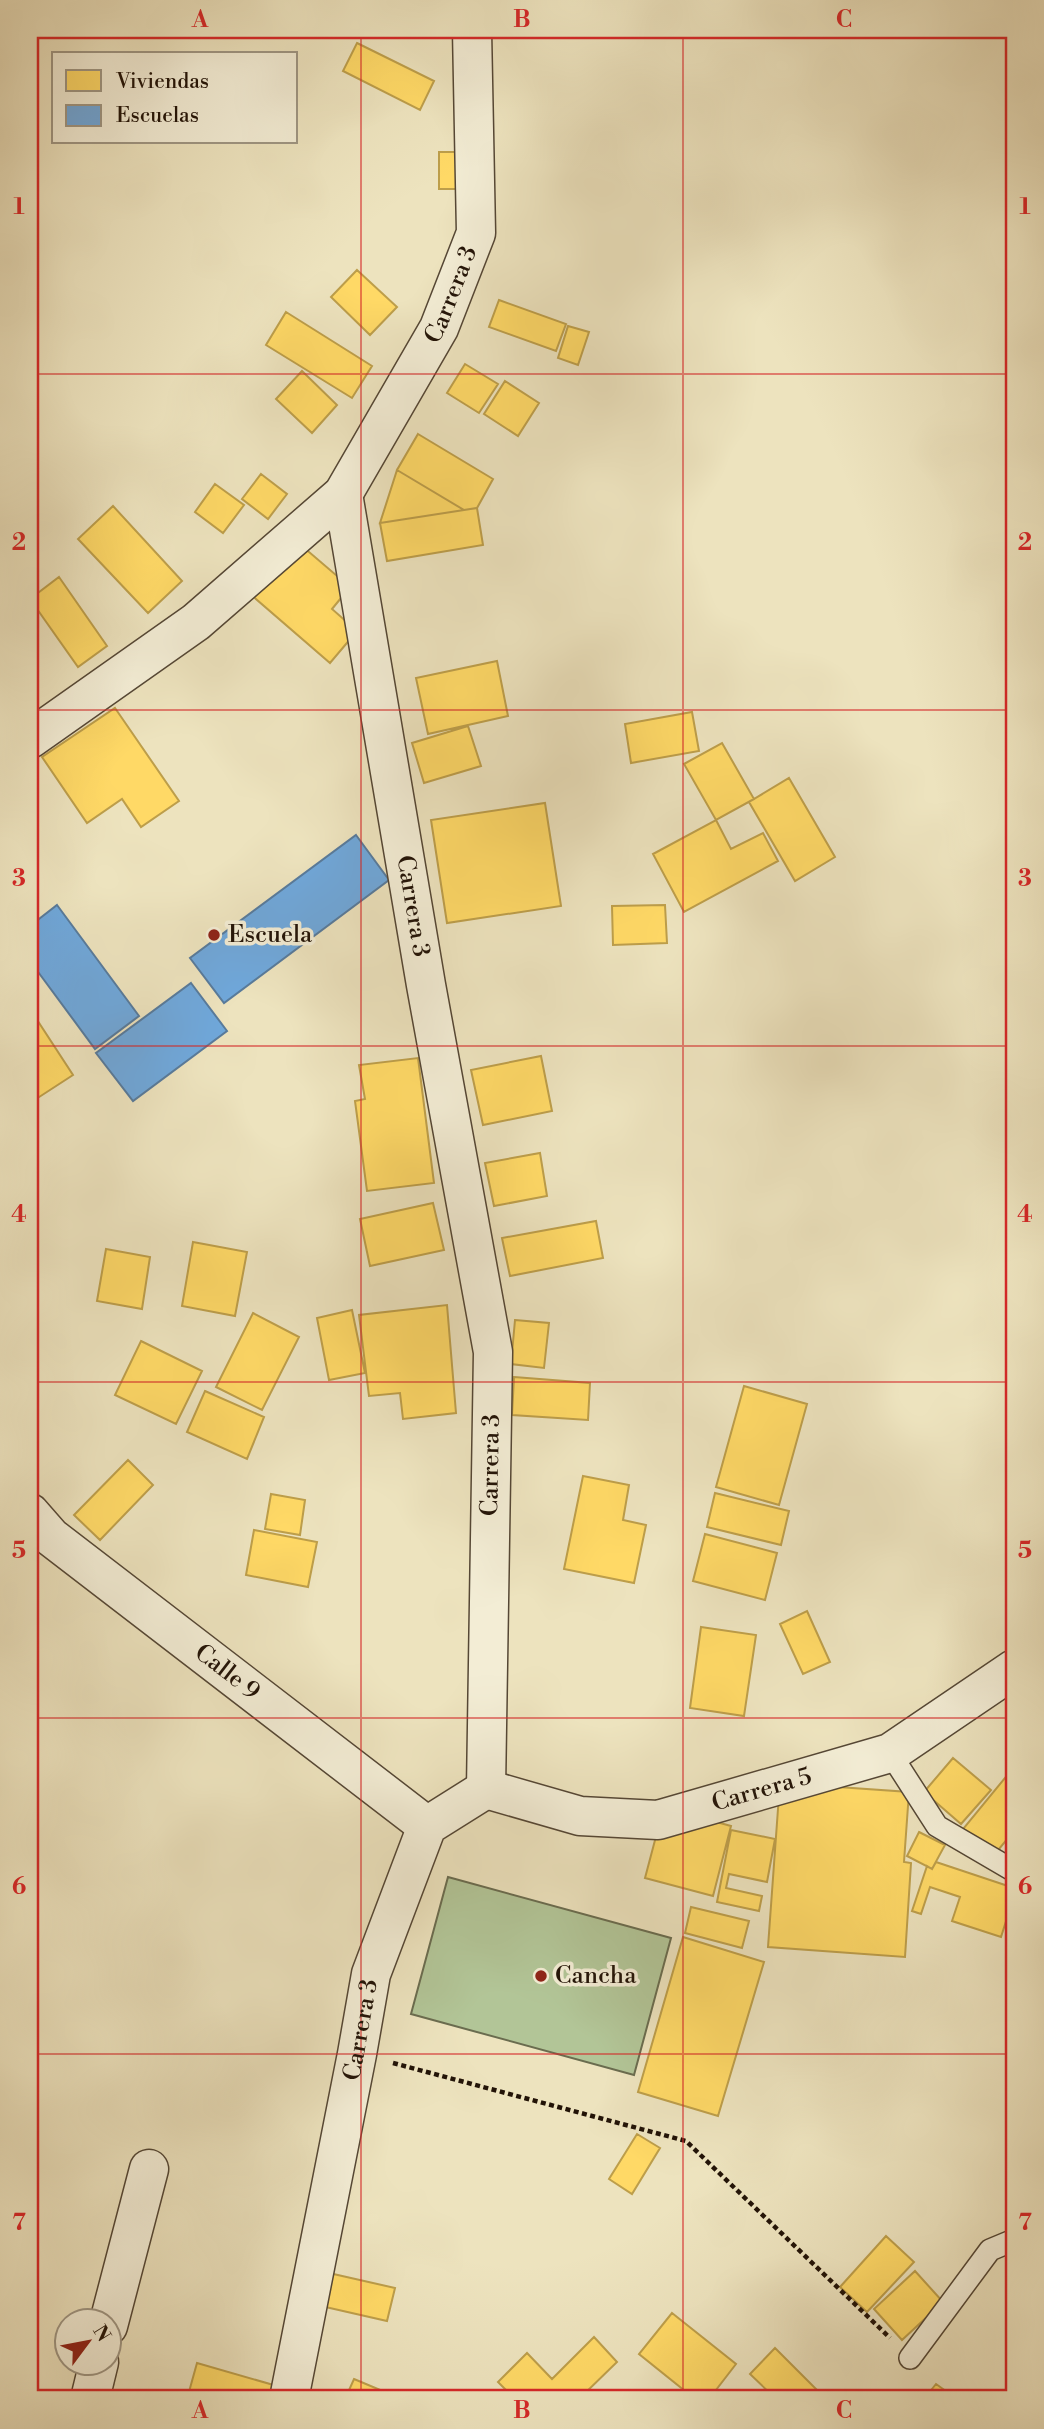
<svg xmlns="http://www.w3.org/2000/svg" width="1044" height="2429" font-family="'Libre Bodoni',serif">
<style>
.green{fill:#b2c597;stroke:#6a6c4f;stroke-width:2}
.homes{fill:#ffd966;stroke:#bd9e4a;stroke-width:2}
.schools{fill:#6fa8dc;stroke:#587b9c;stroke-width:2}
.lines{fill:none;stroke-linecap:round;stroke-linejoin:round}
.service-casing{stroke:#554735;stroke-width:24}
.minor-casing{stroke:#554735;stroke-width:41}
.tertiary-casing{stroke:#554735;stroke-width:41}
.path{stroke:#221307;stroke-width:4.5;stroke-dasharray:5 3.5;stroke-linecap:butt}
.service{stroke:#f3edd5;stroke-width:21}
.minor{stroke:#f3edd5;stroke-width:38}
.tertiary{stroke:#f3edd5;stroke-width:38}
.grid{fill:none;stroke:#d62828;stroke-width:2;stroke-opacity:0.55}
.poi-dot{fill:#8f2418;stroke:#f3edd5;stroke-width:2.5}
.labels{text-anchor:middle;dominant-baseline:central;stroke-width:7;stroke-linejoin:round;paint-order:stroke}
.street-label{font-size:24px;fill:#221307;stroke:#f3edd5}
.poi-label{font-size:24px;fill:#221307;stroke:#f3edd5;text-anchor:start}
.neatline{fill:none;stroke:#d62828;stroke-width:2.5}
.grid-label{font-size:23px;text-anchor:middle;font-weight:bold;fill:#d62828}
</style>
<rect width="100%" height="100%" fill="#ede3be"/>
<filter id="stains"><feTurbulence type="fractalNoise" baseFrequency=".00286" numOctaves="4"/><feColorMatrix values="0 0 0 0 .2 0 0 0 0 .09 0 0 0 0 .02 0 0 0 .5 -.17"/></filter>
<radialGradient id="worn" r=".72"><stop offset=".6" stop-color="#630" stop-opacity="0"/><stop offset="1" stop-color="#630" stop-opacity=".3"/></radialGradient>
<!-- green -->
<path class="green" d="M 448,1877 L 671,1938 L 634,2075 L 411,2014 Z"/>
<!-- homes -->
<path class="homes" d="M 357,43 L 434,81 L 420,110 L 343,71 Z
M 439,152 L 465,152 L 465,189 L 439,189 Z
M 357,270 L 397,307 L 370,335 L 331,297 Z
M 499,300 L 566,324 L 556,351 L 489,327 Z
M 286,312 L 372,366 L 352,398 L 266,345 Z
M 568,326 L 589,332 L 578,365 L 558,358 Z
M 465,364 L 498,384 L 479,413 L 447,393 Z
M 302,371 L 337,405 L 312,433 L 276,399 Z
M 505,381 L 539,403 L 518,436 L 484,414 Z
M 418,434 L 493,479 L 477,508 L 464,510 L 397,470 Z
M 397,470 L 464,510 L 380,523 Z
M 261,474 L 287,494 L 268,519 L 242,499 Z
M 215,484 L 244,505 L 223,533 L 195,512 Z
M 113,506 L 182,581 L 148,613 L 78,539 Z
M 477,508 L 483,545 L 387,561 L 380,523 Z
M 295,540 L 350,587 L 332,609 L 357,631 L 330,663 L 249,593 Z
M 59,577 L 107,646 L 78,667 L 30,599 Z
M 497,661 L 508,716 L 428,734 L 416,678 Z
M 115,708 L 179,801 L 141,827 L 122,799 L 87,823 L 42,757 Z
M 692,712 L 699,751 L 631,763 L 625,724 Z
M 468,726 L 481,766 L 424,783 L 412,743 Z
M 722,743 L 754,799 L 716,820 L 684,764 Z
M 789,778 L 835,857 L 795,881 L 749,802 Z
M 545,803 L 561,906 L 447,923 L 431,820 Z
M 716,820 L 731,849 L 763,833 L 778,861 L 684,912 L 653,854 Z
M 665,905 L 667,943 L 613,945 L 612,906 Z
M 30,1009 L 73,1075 L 33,1101 L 30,1097 Z
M 541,1056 L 552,1111 L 483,1125 L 471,1070 Z
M 418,1058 L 434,1183 L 367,1191 L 355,1101 L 365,1099 L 359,1065 Z
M 540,1153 L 547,1196 L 494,1206 L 485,1163 Z
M 433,1203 L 444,1250 L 370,1266 L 360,1219 Z
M 596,1221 L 603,1258 L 510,1276 L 502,1238 Z
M 193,1242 L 247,1252 L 235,1316 L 182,1306 Z
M 106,1249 L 150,1257 L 142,1309 L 97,1301 Z
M 447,1305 L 456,1413 L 403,1419 L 400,1393 L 369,1396 L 359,1315 Z
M 352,1310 L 365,1373 L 329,1380 L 317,1318 Z
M 253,1313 L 299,1337 L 262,1410 L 216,1387 Z
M 515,1320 L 549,1323 L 544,1368 L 511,1364 Z
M 141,1341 L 202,1371 L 176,1424 L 115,1395 Z
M 514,1377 L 590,1383 L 588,1420 L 512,1415 Z
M 744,1386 L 807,1404 L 779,1505 L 716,1487 Z
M 205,1391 L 264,1417 L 247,1459 L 187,1432 Z
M 128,1460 L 153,1485 L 100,1540 L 74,1515 Z
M 583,1476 L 629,1485 L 623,1520 L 646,1525 L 634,1583 L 564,1569 Z
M 715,1493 L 789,1511 L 781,1545 L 707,1527 Z
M 271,1494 L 305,1500 L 300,1535 L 265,1529 Z
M 254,1530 L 317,1542 L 308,1587 L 246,1575 Z
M 705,1534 L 777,1553 L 765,1600 L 693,1581 Z
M 807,1611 L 830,1662 L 803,1674 L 780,1624 Z
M 701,1627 L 756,1635 L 744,1716 L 690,1708 Z
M 953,1758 L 991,1790 L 961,1824 L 924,1792 Z
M 1014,1767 L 1014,1831 L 994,1855 L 963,1829 Z
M 795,1784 L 909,1792 L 904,1862 L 911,1863 L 905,1957 L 768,1947 L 779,1795 Z
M 691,1815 L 731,1826 L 713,1896 L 645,1878 L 659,1825 Z
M 731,1830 L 775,1839 L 767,1882 L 729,1874 L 726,1888 L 762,1896 L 759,1911 L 717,1902 Z
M 919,1832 L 945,1845 L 932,1869 L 907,1856 Z
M 936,1862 L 1014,1888 L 1014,1896 L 1001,1937 L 952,1921 L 960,1897 L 930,1887 L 921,1914 L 912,1911 L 927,1866 L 932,1869 Z
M 691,1907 L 749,1921 L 742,1948 L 685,1933 Z
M 683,1937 L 764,1962 L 718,2116 L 638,2092 Z
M 637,2134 L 660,2148 L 632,2194 L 609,2179 Z
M 886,2236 L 914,2262 L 867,2312 L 840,2287 Z
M 915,2271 L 943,2302 L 902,2340 L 874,2309 Z
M 329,2273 L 395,2288 L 387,2321 L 321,2306 Z
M 672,2313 L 736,2364 L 709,2399 L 695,2399 L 639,2354 Z
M 594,2337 L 617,2362 L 579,2399 L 515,2399 L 498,2382 L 527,2353 L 552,2379 Z
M 775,2348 L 821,2394 L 816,2399 L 776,2399 L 750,2374 Z
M 197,2363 L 277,2386 L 274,2399 L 187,2399 Z
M 354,2379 L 397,2397 L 396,2399 L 345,2399 Z
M 936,2384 L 957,2399 L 924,2399 Z"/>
<!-- schools -->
<path class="schools" d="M 356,835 L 389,880 L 224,1003 L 190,958 Z
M 57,905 L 139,1016 L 95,1049 L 30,961 L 30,926 Z
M 191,983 L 227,1031 L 133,1101 L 96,1053 Z"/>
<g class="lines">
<defs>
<path id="service" d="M 890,1753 L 937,1826 L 1014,1871
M 910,2358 L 990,2250 L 1014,2240"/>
<g id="minor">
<path id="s1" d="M 30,1513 L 51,1537 L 427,1826"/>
<path d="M 108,2326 L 149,2169"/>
<path d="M 90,2399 L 99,2362"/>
</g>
<g id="tertiary">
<path id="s2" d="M 343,494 L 426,985 L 493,1352 L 486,1789"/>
<path id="s3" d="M 30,739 L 196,622 L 343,494 L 439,328 L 476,233 L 472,30"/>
<path id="s4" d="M 486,1789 L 580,1816 L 658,1820 L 890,1753 L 1014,1669"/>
<path id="s5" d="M 289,2399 L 357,2054 L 371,1974 L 427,1826 L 486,1789"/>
</g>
</defs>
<!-- service casing -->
<use href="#service" class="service-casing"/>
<!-- minor casing -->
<use href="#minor" class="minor-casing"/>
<!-- tertiary casing -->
<use href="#tertiary" class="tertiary-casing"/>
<!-- path -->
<path class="path" d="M 393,2063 L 686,2141 L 890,2338"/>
<!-- service -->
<use href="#service" class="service"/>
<!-- minor -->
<use href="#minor" class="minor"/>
<!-- tertiary -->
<use href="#tertiary" class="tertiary"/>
</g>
<!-- grid -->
<path class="grid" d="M 361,30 L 361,2399M 683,30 L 683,2399M 30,374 L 1014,374M 30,710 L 1014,710M 30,1046 L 1014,1046M 30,1382 L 1014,1382M 30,1718 L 1014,1718M 30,2054 L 1014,2054"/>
<!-- markers -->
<g class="poi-dot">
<circle cx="214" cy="935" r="7"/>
<circle cx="541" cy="1976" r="7"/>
</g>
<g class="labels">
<!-- street labels -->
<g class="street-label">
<text stroke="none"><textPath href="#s3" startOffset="625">Carrera 3</textPath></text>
<text stroke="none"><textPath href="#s2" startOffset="418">Carrera 3</textPath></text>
<text transform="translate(491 1465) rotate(-89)">Carrera 3</text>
<text stroke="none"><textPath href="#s1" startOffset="254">Calle 9</textPath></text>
<text stroke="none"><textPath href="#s4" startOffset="284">Carrera 5</textPath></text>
<text stroke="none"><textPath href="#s5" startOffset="376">Carrera 3</textPath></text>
</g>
<!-- poi labels -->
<g class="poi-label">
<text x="228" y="935">Escuela</text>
<text x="555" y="1976">Cancha</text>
</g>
</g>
<!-- margin -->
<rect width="1044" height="2429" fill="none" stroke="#ede3be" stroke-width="77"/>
<!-- legend -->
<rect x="52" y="52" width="245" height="91" fill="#f3edd5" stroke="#9f9683" stroke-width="2"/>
<rect x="66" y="70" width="35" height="21" fill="#ffd966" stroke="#9f9683" stroke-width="2"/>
<text x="116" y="88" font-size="21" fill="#221307">Viviendas</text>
<rect x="66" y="105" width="35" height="21" fill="#6fa8dc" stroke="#9f9683" stroke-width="2"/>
<text x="116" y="122" font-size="21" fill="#221307">Escuelas</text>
<!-- north arrow -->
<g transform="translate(88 2342) rotate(58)"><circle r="33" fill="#f3edd5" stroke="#9f9683" stroke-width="2"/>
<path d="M0-5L12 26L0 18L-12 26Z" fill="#8f2418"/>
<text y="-10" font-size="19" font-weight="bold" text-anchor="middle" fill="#221307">N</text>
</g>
<rect x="38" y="38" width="968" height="2352" class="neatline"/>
<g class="grid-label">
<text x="200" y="27">A</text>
<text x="522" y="27">B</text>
<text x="844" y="27">C</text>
<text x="19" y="214">1</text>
<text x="1025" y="214">1</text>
<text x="19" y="550">2</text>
<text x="1025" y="550">2</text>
<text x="19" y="886">3</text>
<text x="1025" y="886">3</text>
<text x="19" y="1222">4</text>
<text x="1025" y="1222">4</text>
<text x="19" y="1558">5</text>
<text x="1025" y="1558">5</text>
<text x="19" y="1894">6</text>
<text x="1025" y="1894">6</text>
<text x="19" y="2230">7</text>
<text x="1025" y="2230">7</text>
<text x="200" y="2418">A</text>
<text x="522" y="2418">B</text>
<text x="844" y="2418">C</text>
</g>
<rect width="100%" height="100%" filter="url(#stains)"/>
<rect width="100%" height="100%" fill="url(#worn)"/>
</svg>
